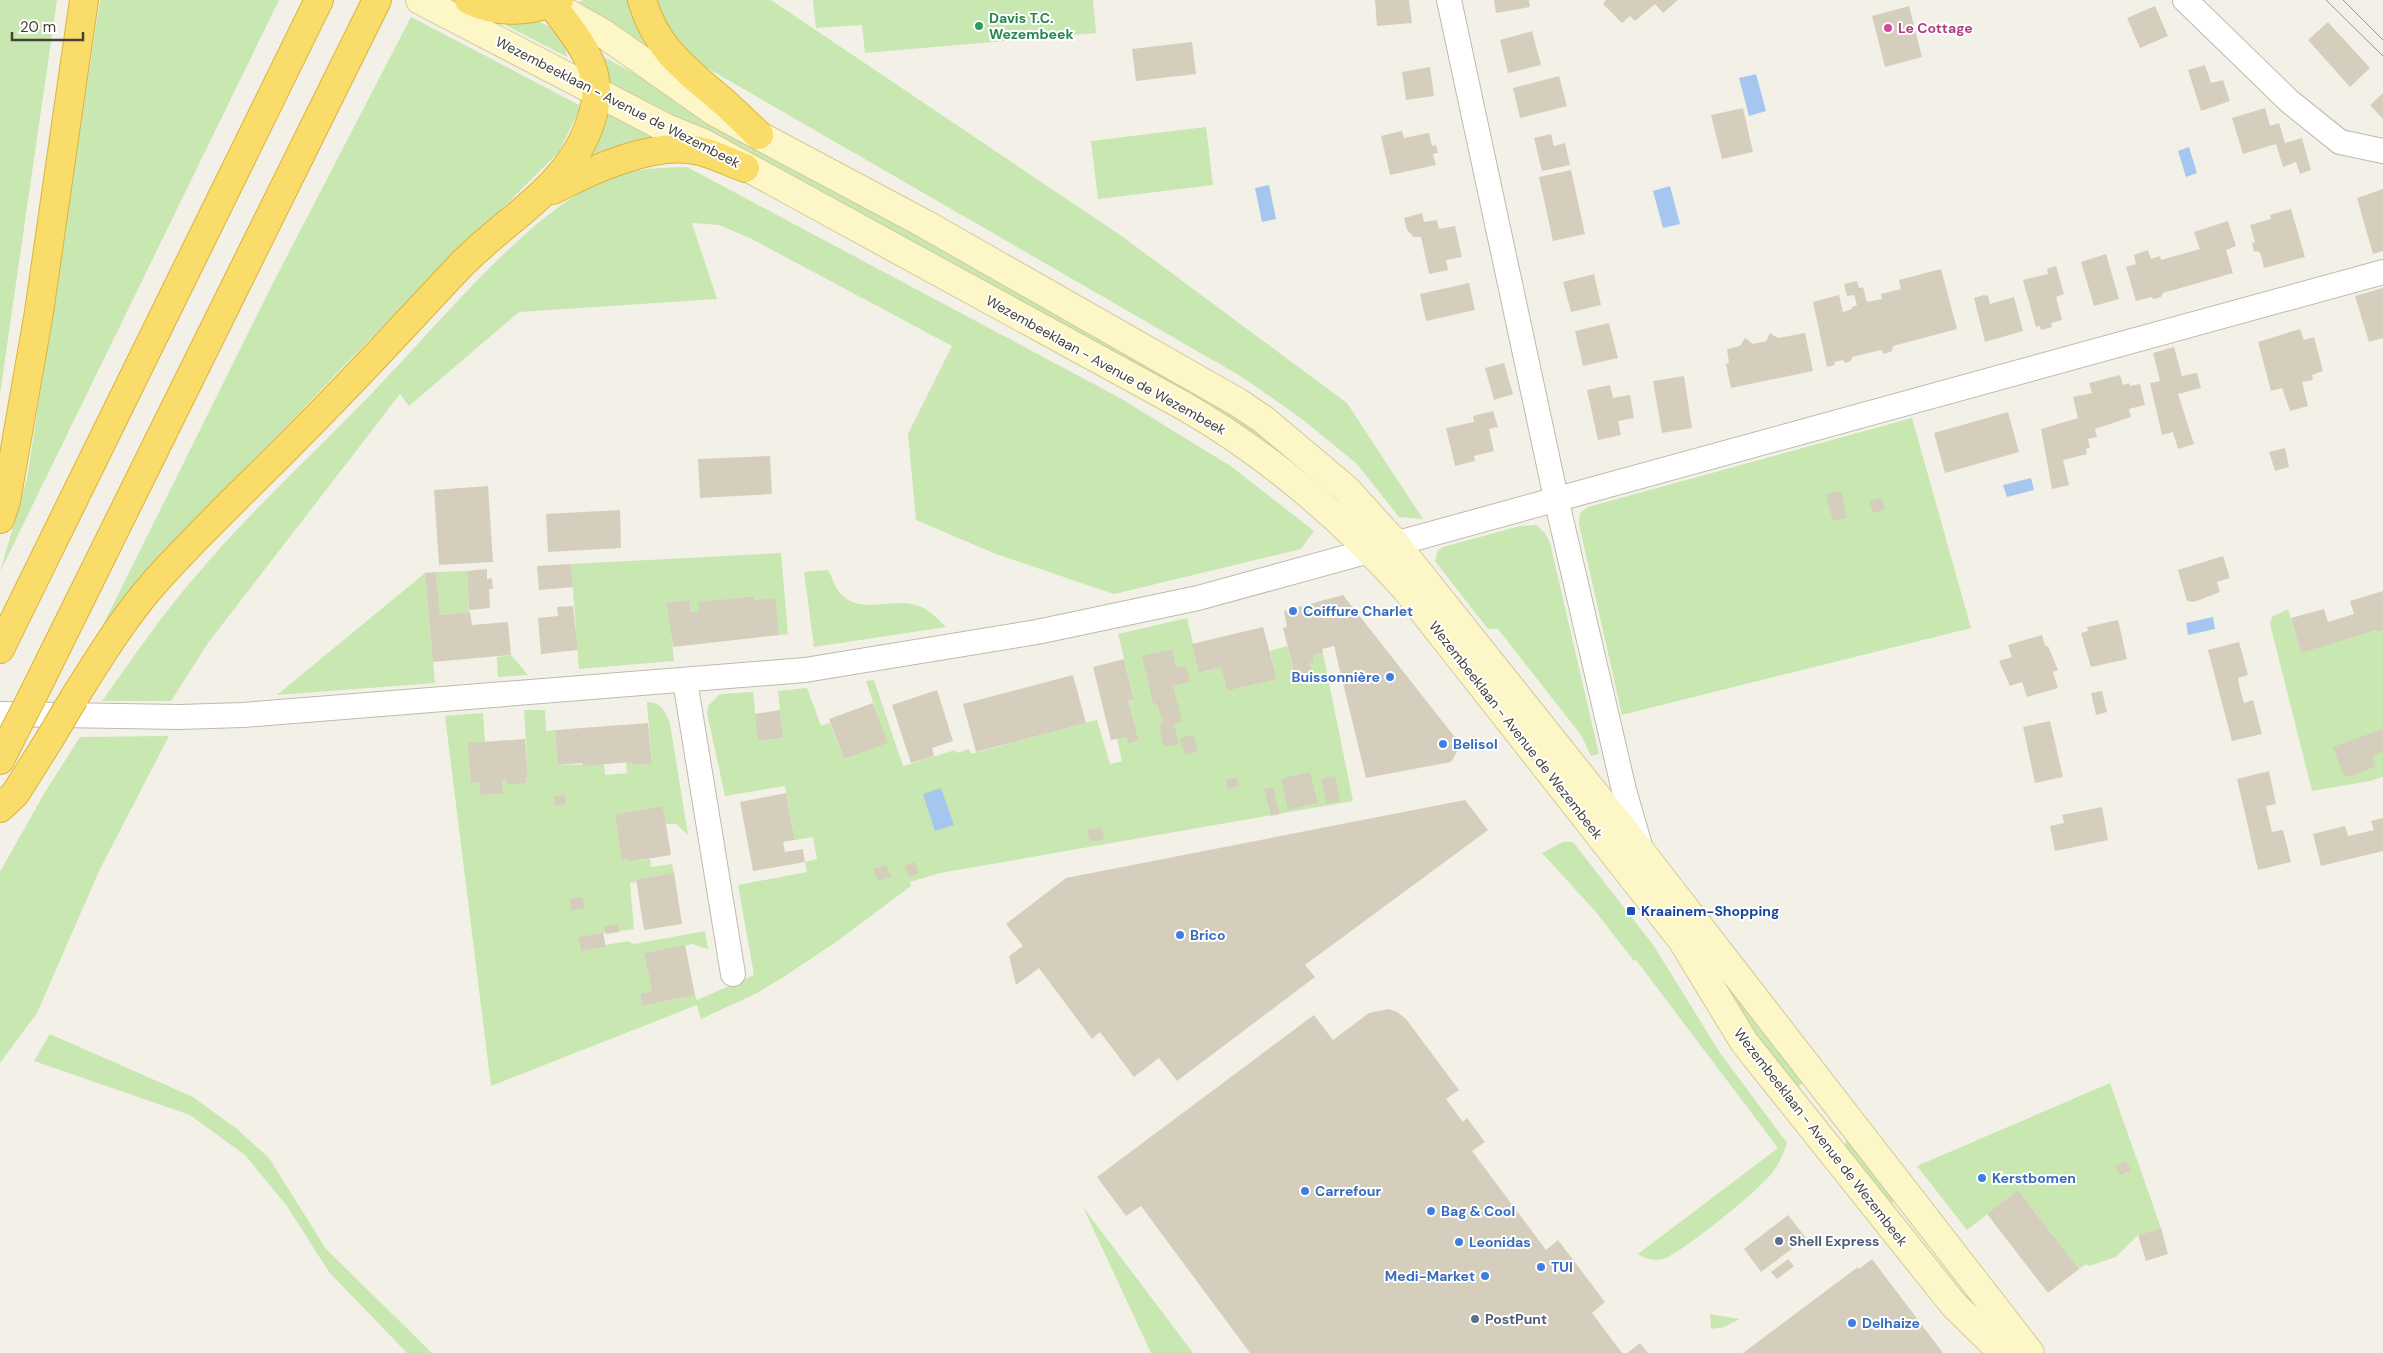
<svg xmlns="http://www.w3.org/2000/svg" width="2383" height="1353" font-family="'DM Sans',sans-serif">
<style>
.green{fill:#c8e7b1}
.water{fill:#a5c7ef}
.building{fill:#d5cebd}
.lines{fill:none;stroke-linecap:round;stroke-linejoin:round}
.street-casing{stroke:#bebaaa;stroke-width:26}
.secondary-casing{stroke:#d2ca98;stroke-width:30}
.highway-casing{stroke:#dab33b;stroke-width:30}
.street{stroke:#fff;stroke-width:24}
.secondary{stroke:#fdf7c7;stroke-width:28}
.highway{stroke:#fadc6b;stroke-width:28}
.tram{stroke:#969696;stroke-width:1}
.highway-bridge-casing{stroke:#dab33b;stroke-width:30;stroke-linecap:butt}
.highway-bridge{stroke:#fadc6b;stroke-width:28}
.leisure-dot{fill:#2e9e5b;stroke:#fff;stroke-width:2}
.hotel-dot{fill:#d1479c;stroke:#fff;stroke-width:2}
.shop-dot{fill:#3f7fe0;stroke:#fff;stroke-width:2}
.transit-dot{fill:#1a4fb4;stroke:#fff;stroke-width:2}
.service-dot{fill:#5c6f8a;stroke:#fff;stroke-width:2}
.labels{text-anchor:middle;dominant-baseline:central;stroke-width:4;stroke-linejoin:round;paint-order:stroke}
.leisure-label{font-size:14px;font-weight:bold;fill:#27864d;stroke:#fff;text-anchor:start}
.hotel-label{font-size:14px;font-weight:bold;fill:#b23c85;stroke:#fff;text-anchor:start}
.street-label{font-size:14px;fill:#464236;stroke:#fff}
.shop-label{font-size:14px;font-weight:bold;fill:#366cbe;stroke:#fff;text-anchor:start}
.transit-label{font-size:14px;font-weight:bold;fill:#164399;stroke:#fff;text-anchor:start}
.service-label{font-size:14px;font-weight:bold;fill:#4e5e75;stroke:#fff;text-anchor:start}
</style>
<rect width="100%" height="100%" fill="#f3f1e7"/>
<!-- green -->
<path class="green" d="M 0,0 L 57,0 L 0,394 Z
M 100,0 L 279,0 L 0,572 L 27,479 Z
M 583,0 L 628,0 L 632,14 L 645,44 L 575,5 Z
M 652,0 L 771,0 L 1123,237 L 1347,403 L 1423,519 L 1399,517 L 1357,464 L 1302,419 L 1242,377 L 695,61 L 680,47 Z
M 813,0 L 1093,0 L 1096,33 L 865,53 L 862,25 L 816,28 Z
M 411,17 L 581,106 L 559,152 L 367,342 L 167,550 L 89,653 L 272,285 Z
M 512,22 C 520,22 529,21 537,22 C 554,24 566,42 567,57 L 505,25 Z
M 596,53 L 673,94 L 1255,427 L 1335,490 L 1328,497 L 742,154 L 604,79 Z
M 603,108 L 662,140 L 572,172 Z
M 1206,127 L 1213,185 L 1098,199 L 1091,141 Z
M 687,167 L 1120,398 L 1232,467 L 1314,531 L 1301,549 L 1114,594 L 996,554 L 916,520 L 908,434 L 952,346 L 748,237 L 719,225 L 692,223 L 717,299 L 519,312 L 409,406 L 400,394 L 208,643 L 171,701 L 102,701 C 132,659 161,616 195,577 C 255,505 326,443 390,374 C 449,312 526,217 603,180 C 628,168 660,168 687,167 Z
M 1912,418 L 1971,628 L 1622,715 L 1579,524 L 1580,513 L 1588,507 Z
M 1536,525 L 1545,533 L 1550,543 L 1599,754 L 1591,756 L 1581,735 L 1498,629 L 1488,629 L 1435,561 L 1438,550 L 1443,547 L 1520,526 Z
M 781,553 L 788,634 L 779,635 L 774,598 L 754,600 L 752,596 L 699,602 L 699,611 L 691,612 L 689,600 L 668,603 L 674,661 L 579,669 L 571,564 Z
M 828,570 C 832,577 835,588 841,594 C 859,614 889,599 911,604 C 927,607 935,616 946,627 L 814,647 L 804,572 Z
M 467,571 L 469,612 L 440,615 L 436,572 Z
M 425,573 L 435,683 L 277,695 Z
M 2288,609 L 2301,652 L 2376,630 L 2377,632 L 2383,630 L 2383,777 L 2370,781 L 2312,791 L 2270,624 L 2272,617 Z
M 1187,618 L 1200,673 L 1221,667 L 1227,691 L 1277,679 L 1270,651 L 1287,646 L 1296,680 L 1313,676 L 1310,663 L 1314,662 L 1313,655 L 1323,653 L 1353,801 L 940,873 L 910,882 L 911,886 L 836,942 L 785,976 L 757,993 L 701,1019 L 697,1005 L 491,1086 L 445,716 L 483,713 L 485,742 L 471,783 L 479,782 L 480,795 L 503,794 L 502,780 L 506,779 L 507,784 L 528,777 L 524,710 L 545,710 L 546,731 L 555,730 L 558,765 L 604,764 L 605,775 L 627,773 L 626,762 L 632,762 L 633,765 L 652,764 L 647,702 C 661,702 666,712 670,724 L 688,835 L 676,824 L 666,824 L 663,806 L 615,814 L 623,860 L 628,859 L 629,862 L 650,859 L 651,867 L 672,864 L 674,873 L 636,879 L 636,882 L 630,883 L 634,929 L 578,937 L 581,951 L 605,947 L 605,945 L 628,941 L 634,944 L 705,931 L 708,949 L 692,944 L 644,953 L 652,991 L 640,994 L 642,1006 L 695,995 L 697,1000 L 754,975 L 738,885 L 807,872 L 805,862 L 817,859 L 813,837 L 795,840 L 785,786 L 725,796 L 707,713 L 708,706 L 720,694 L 753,692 L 758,741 L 783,738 L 778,691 L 807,688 L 821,726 L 830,723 L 844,759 L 887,743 L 866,681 L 874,680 L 903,766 L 955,750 L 956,753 L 969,749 L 971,754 L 1097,720 L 1110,764 L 1122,761 L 1117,739 L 1126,737 L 1128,744 L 1139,741 L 1128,700 L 1134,698 L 1118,634 Z
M 511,655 L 528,675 L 498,677 L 497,657 Z
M 169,736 L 99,871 L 37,1013 L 0,1063 L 0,872 L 45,792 L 80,737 Z
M 1563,842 L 1573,842 L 1654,946 L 1720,1053 L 1787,1143 C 1783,1154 1779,1164 1772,1173 C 1759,1190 1681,1254 1663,1259 C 1654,1261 1645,1259 1638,1254 L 1778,1148 L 1636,960 L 1634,961 L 1595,911 L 1542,853 Z
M 1694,938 L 1804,1082 L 1797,1088 L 1751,1038 Z
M 50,1034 L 193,1097 L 237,1129 L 269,1158 L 326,1249 L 432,1353 L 407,1353 L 329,1272 L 287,1206 L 245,1155 L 190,1115 L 34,1061 Z
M 2110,1083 L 2161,1228 L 2138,1235 L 2116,1257 L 2089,1266 L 2086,1264 L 2079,1269 L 2018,1190 L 1967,1230 L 1917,1166 Z
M 1848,1135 L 1899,1199 L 1885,1207 L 1842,1154 Z
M 1083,1207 L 1193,1353 L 1151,1353 Z
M 1710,1314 L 1740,1319 L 1724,1327 L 1711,1329 Z"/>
<!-- water -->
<path class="water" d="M 1756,74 L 1766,111 L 1749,116 L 1739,78 Z
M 2189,147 L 2197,173 L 2186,177 L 2178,151 Z
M 1269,185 L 1276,219 L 1262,222 L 1255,188 Z
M 1670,186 L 1680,224 L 1663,228 L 1653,191 Z
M 2031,478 L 2034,490 L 2007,497 L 2003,485 Z
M 2213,617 L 2215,629 L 2188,635 L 2186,623 Z
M 941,788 L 954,825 L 935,831 L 923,794 Z"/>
<!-- building -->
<path class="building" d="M 1375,0 L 1409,0 L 1412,23 L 1377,26 Z
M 1494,0 L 1529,0 L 1530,7 L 1496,13 Z
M 1606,0 L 1678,0 L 1663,13 L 1655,4 L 1635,21 L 1630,16 L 1622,23 L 1603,4 Z
M 1909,6 L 1922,57 L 1885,67 L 1872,16 Z
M 2155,6 L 2168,36 L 2140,48 L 2127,18 Z
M 2328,22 L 2370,68 L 2350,87 L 2308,40 Z
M 1532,31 L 1541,65 L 1508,73 L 1500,40 Z
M 1192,42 L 1196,74 L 1136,81 L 1132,49 Z
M 2205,65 L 2211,83 L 2223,80 L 2230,101 L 2201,111 L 2188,70 Z
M 1430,67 L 1434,96 L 1406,100 L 1402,72 Z
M 1559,76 L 1567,106 L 1520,118 L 1513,88 Z
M 2383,93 L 2383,119 L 2370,105 Z
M 1743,108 L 1753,152 L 1722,159 L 1711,115 Z
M 2265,108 L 2270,126 L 2279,123 L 2285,143 L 2302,138 L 2311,170 L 2300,174 L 2296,162 L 2283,167 L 2276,144 L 2243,154 L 2232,118 Z
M 1402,131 L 1404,138 L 1429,133 L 1432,146 L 1436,145 L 1438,153 L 1433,154 L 1436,165 L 1390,175 L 1381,136 Z
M 1551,134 L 1554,146 L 1565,143 L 1570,165 L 1542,171 L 1534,138 Z
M 1571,170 L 1585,234 L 1553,241 L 1539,177 Z
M 2383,189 L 2383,251 L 2373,254 L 2357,198 Z
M 2291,209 L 2305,257 L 2264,268 L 2261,255 L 2258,251 L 2254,252 L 2252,243 L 2255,242 L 2250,225 L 2271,219 L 2270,215 Z
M 1422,213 L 1424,222 L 1437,220 L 1439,229 L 1455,226 L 1462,257 L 1446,260 L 1448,270 L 1429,274 L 1421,237 L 1414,237 L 1407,230 L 1404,218 Z
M 2228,221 L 2236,246 L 2226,250 L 2233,273 L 2163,293 L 2161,297 L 2154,299 L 2151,297 L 2136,301 L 2126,267 L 2136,264 L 2134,255 L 2148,250 L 2151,259 L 2160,256 L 2161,260 L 2200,249 L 2194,232 Z
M 2106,254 L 2119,299 L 2094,306 L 2081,262 Z
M 2056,266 L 2064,294 L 2056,297 L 2062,320 L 2051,323 L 2052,327 L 2041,330 L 2040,326 L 2036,327 L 2023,280 L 2048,274 L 2047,269 Z
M 1941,269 L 1957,329 L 1893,346 L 1892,351 L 1884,354 L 1881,350 L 1852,357 L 1851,361 L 1845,363 L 1843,360 L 1834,362 L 1835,365 L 1827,367 L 1813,302 L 1839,295 L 1843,312 L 1852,309 L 1852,307 L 1857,305 L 1854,295 L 1847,296 L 1844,284 L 1857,281 L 1859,288 L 1863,287 L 1867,302 L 1882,299 L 1881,294 L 1901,289 L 1899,280 Z
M 1594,274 L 1601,305 L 1571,312 L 1563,282 Z
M 1469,283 L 1475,310 L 1426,321 L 1420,294 Z
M 2383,288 L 2383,338 L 2369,342 L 2355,296 Z
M 1984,295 L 1988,296 L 1990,304 L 2014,297 L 2023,331 L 1985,342 L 1974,298 Z
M 1609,323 L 1618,358 L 1583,366 L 1575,331 Z
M 2300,329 L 2304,340 L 2314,337 L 2323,371 L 2312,375 L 2313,380 L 2302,382 L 2308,406 L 2290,411 L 2282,388 L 2271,391 L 2258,342 Z
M 1770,333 L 1778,338 L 1805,333 L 1813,371 L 1731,388 L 1726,364 L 1729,363 L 1727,349 L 1740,346 L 1745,338 L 1753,344 L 1766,341 Z
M 2174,347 L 2182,376 L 2197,373 L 2201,388 L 2178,394 L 2194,444 L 2178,449 L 2173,432 L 2162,435 L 2150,383 L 2160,381 L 2153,353 Z
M 1504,363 L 1513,394 L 1494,400 L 1485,368 Z
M 2120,375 L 2123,385 L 2129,383 L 2130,386 L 2140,384 L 2145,405 L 2129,409 L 2131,417 L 2095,429 L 2097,437 L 2088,439 L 2090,448 L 2086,449 L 2087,454 L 2063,460 L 2069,485 L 2052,489 L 2041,429 L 2078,418 L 2073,397 L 2092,393 L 2089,383 Z
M 1684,376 L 1692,428 L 1662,433 L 1653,381 Z
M 1610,385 L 1613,398 L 1630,395 L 1634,418 L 1618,421 L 1621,435 L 1598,440 L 1587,390 Z
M 1493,411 L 1498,427 L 1489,429 L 1494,451 L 1474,456 L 1475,461 L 1455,466 L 1446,428 L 1474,422 L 1473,416 Z
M 2008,412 L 2019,452 L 1945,473 L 1934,433 Z
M 2285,448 L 2289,467 L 2275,471 L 2269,452 Z
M 770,456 L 772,494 L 700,498 L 698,459 Z
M 488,486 L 493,562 L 439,565 L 434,490 Z
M 1841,491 L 1847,518 L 1833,521 L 1826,494 Z
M 1882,498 L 1885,510 L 1873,513 L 1869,501 Z
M 620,510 L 621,548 L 548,552 L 546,514 Z
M 2223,556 L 2230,578 L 2217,582 L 2220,592 L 2194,602 L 2187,601 L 2178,570 Z
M 571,564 L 573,587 L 539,590 L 537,566 Z
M 487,569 L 487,579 L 492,578 L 493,589 L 489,589 L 490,608 L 469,610 L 467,571 Z
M 436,572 L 440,615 L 470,612 L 472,625 L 508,622 L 511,655 L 433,662 L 425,573 Z
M 2383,591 L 2383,630 L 2377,632 L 2376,630 L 2301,653 L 2291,618 L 2324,609 L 2328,622 L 2354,614 L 2350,601 Z
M 1343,595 L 1461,745 L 1451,762 L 1366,778 L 1334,646 L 1322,649 L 1323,653 L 1313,655 L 1314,662 L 1310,663 L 1313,676 L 1296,680 L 1283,628 L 1287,627 L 1284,611 Z
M 753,596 L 754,600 L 775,598 L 779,635 L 673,647 L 667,603 L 689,600 L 691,612 L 699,611 L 698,602 Z
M 573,606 L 578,650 L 541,654 L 538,618 L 558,616 L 557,607 Z
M 2118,620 L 2127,659 L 2091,667 L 2081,633 L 2088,631 L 2087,627 Z
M 1263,627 L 1277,679 L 1227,691 L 1221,667 L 1199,673 L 1192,644 Z
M 2042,635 L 2045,646 L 2048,646 L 2058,670 L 2053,672 L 2058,688 L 2027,697 L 2022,682 L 2010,686 L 1999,661 L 2012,657 L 2008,645 Z
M 2239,642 L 2248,675 L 2238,678 L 2240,689 L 2244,703 L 2253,700 L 2262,734 L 2232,741 L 2208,650 Z
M 1172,649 L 1176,668 L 1186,666 L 1190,682 L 1173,686 L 1182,722 L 1174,724 L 1179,744 L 1164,747 L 1159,727 L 1164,719 L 1160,715 L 1158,705 L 1153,703 L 1142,656 Z
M 1124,659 L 1134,699 L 1128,700 L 1139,741 L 1128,744 L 1126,737 L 1111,740 L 1093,667 Z
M 1073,675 L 1086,723 L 976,752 L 963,704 Z
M 937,690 L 953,741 L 932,748 L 934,756 L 911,763 L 892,705 Z
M 2102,691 L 2107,712 L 2096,715 L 2091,693 Z
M 873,703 L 888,743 L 844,759 L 829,719 Z
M 780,710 L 783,738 L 758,741 L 755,714 Z
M 2050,721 L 2063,777 L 2035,783 L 2023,727 Z
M 648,723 L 652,764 L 633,765 L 632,762 L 583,766 L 582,763 L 558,765 L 555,730 Z
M 2383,729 L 2383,752 L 2372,756 L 2375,766 L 2357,774 L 2344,777 L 2333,747 Z
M 1193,735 L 1198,751 L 1185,755 L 1180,738 Z
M 525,739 L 528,777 L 526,777 L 526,783 L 507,784 L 506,779 L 502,780 L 503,794 L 480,795 L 479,782 L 471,783 L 468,743 Z
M 2269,771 L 2276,804 L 2266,806 L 2272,832 L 2283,830 L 2291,862 L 2258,870 L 2237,779 Z
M 1310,772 L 1318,803 L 1288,810 L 1281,779 Z
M 1335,776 L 1340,801 L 1327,804 L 1321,779 Z
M 1237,778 L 1239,786 L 1228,789 L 1226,780 Z
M 1273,787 L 1280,814 L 1271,816 L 1264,789 Z
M 786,793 L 795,840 L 783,842 L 785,852 L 803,849 L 805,862 L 753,871 L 740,802 Z
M 565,795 L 566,804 L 555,806 L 554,797 Z
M 1465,800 L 1488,830 L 1305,965 L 1315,977 L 1177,1081 L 1159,1058 L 1134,1077 L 1100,1032 L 1092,1039 L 1039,968 L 1016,985 L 1009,956 L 1023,946 L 1006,924 L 1066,878 Z
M 663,806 L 671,855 L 628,862 L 628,859 L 622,860 L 615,814 Z
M 2102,807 L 2108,840 L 2055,851 L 2050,826 L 2064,823 L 2062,815 Z
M 2383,818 L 2383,851 L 2321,866 L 2313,834 L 2345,826 L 2348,836 L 2374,830 L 2371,821 Z
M 1102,827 L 1104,839 L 1090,842 L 1087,830 Z
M 915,862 L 919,873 L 909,877 L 905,866 Z
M 886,865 L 891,877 L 878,881 L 873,869 Z
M 674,873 L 682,924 L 644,930 L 636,879 Z
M 582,897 L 585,908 L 572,911 L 569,899 Z
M 618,924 L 619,932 L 606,934 L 604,927 Z
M 603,933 L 606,947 L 581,951 L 578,937 Z
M 685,945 L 695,995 L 642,1006 L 640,994 L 652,991 L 644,953 Z
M 1389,1009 L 1397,1012 L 1406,1019 L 1459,1090 L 1446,1099 L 1463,1122 L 1467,1118 L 1485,1142 L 1472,1151 L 1546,1250 L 1558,1240 L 1605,1302 L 1592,1313 L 1622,1353 L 1250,1353 L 1141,1206 L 1126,1216 L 1097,1177 L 1314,1015 L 1333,1040 L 1369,1013 Z
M 2126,1161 L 2131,1170 L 2120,1175 L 2115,1166 Z
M 2018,1190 L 2079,1269 L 2048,1293 L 1987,1214 Z
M 1788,1215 L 1806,1238 L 1761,1272 L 1744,1249 Z
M 2161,1228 L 2168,1254 L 2146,1261 L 2138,1235 Z
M 1788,1259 L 1794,1266 L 1777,1279 L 1771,1272 Z
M 1872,1259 L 1943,1353 L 1743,1353 L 1858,1267 L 1859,1269 Z
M 1640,1343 L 1648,1353 L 1627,1353 Z"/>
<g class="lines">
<defs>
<path id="street" d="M 1449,0 L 1556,498 L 1624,790 L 1641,849
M 2185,0 L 2289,101 L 2340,142 L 2383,151
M 685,681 L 733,974
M 0,714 L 179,717 L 243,715 L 805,670 L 1037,632 L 1198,598 L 2383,272"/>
<path id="secondary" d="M 420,0 L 666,128 L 703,143 L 1184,406 C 1267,454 1342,518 1406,589 L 1682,940 L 1744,1042 L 1954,1305 L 2003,1353
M 548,2 L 604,34 L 715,112 L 925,224 L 1239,403 L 1264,420 L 1346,489 L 1395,543 L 1642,853 L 2030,1353"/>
<path id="highway" d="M 469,0 C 497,14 531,12 559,0
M 642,0 C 656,48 683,67 719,98 C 733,109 745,123 759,135
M 553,190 C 591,170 651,142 695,150 C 712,153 729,162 745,168
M 0,519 L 6,501 L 39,312 L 84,0
M 0,649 L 319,0
M 32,697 L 377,0
M 74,698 C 99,658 124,617 155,582 C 205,526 260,476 312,422 C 363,371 411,318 460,266 C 510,214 580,182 595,105 C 603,67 573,32 551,4
M 0,760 L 11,738
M 0,808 L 15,794 L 49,740"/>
</defs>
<!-- street casing -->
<use href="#street" class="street-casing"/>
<!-- secondary casing -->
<use href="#secondary" class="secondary-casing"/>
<!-- highway casing -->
<use href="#highway" class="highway-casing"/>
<!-- street -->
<use href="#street" class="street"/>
<!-- secondary -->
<use href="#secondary" class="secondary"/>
<!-- highway -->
<use href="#highway" class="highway"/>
<!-- tram -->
<path class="tram" d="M 2326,0 L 2383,56
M 2343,0 L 2383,40"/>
<defs>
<path id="highway-bridge" d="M 11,738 L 32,697
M 49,740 L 74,698"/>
</defs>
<!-- highway-bridge casing -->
<use href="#highway-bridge" class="highway-bridge-casing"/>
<!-- highway-bridge -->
<use href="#highway-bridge" class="highway-bridge"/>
</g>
<!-- markers -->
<circle class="leisure-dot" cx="979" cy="26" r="5"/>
<circle class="hotel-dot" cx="1888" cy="28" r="5"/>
<g class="shop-dot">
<circle cx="1293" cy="611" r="5"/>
<circle cx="1390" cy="677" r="5"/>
<circle cx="1443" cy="744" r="5"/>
<circle cx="1180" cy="935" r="5"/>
<circle cx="1982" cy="1178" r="5"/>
<circle cx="1305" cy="1191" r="5"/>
<circle cx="1431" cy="1211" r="5"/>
<circle cx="1459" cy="1242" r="5"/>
<circle cx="1541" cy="1267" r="5"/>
<circle cx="1485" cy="1276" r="5"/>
<circle cx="1852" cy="1323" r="5"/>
</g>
<rect class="transit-dot" x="1626" y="906" width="10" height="10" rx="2.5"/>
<g class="service-dot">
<circle cx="1779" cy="1241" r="5"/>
<circle cx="1475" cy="1319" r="5"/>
</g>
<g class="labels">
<!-- leisure labels -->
<g class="leisure-label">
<text x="989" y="18">Davis T.C.<tspan x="989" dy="16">Wezembeek</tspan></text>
</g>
<!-- hotel labels -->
<g class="hotel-label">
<text x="1898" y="28">Le Cottage</text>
</g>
<!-- street labels -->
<g class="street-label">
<text transform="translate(618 102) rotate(27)">Wezembeeklaan - Avenue de Wezembeek</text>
<text transform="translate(1106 365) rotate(29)">Wezembeeklaan - Avenue de Wezembeek</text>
<text transform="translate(1516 730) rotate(52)">Wezembeeklaan - Avenue de Wezembeek</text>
<text transform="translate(1821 1137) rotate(52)">Wezembeeklaan - Avenue de Wezembeek</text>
</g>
<!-- shop labels -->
<g class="shop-label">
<text x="1303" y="611">Coiffure Charlet</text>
<text x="1380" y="677" text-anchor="end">Buissonnière</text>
<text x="1453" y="744">Belisol</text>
<text x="1190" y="935">Brico</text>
<text x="1992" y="1178">Kerstbomen</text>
<text x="1315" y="1191">Carrefour</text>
<text x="1441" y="1211">Bag &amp; Cool</text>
<text x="1469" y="1242">Leonidas</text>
<text x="1551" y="1267">TUI</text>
<text x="1475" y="1276" text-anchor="end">Medi-Market</text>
<text x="1862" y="1323">Delhaize</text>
</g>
<!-- transit labels -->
<g class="transit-label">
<text x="1641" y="911">Kraainem-Shopping</text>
</g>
<!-- service labels -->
<g class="service-label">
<text x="1789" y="1241">Shell Express</text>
<text x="1485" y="1319">PostPunt</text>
</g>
</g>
<!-- scale -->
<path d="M12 32v8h71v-8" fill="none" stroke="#464236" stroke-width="2.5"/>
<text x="20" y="32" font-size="15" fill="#464236" stroke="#ffffff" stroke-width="4" paint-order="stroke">20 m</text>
</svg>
